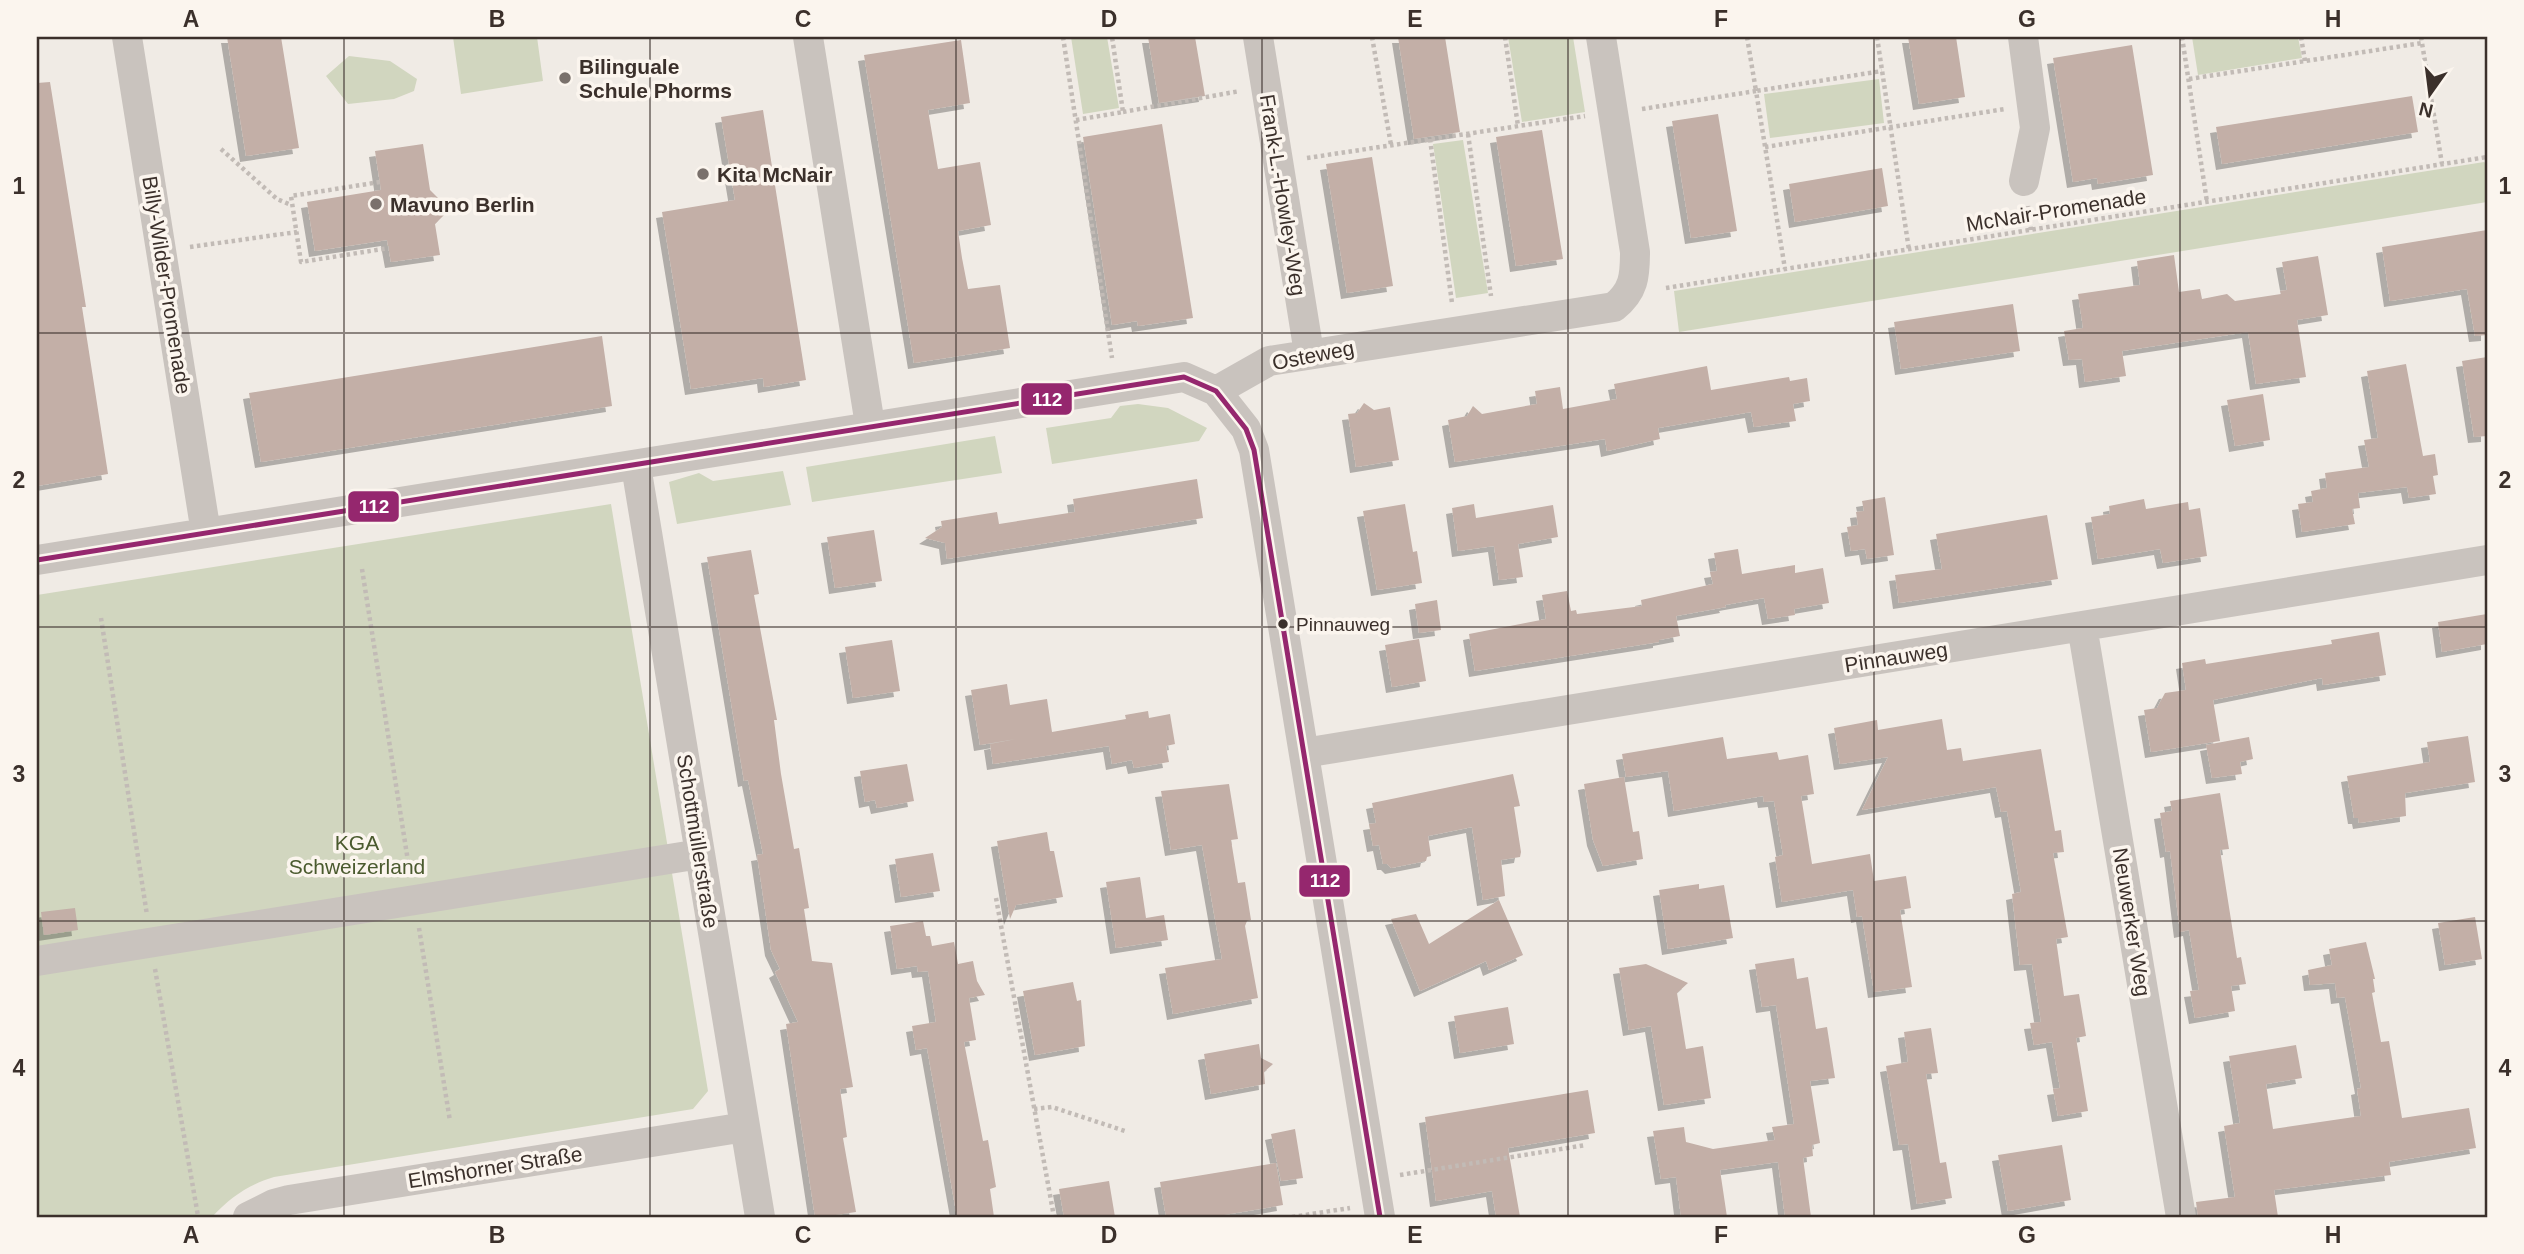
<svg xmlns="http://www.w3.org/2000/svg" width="2524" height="1254" font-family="Arial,sans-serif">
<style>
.green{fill:#d1d6bf}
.building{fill:#c3afa7;filter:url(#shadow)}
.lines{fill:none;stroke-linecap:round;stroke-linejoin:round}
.path{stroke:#c2bbb6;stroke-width:4.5;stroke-dasharray:3.5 3.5;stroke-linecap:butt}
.minor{stroke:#c9c3be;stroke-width:30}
.bus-1-casing{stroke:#fbf5ee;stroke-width:10}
.bus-1{stroke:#95276e;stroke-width:5}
.grid{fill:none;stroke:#3b302b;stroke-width:2;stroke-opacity:0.55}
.poi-dot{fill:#7a716c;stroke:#fbf5ee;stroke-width:2.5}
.bus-dot{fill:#3b302b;stroke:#fbf5ee;stroke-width:2.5}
.labels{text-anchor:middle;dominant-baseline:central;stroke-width:7;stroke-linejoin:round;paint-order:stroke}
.bus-label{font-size:19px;fill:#3b302b;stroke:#fbf5ee;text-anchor:start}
.poi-label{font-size:21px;font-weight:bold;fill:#3b302b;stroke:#fbf5ee;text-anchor:start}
.street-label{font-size:21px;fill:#3b302b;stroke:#fbf5ee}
.park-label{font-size:21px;fill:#4a5a2e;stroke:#fbf5ee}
.line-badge{stroke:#fbf5ee;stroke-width:2.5}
.badge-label{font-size:19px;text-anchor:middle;font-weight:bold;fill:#fff}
.neatline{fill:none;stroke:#3b302b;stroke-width:2.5}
.grid-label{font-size:23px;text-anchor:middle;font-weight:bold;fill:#3b302b}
</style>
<defs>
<filter id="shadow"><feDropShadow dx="-6" dy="6" stdDeviation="0" flood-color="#0004"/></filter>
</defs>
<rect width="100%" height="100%" fill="#f0ebe5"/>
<!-- green -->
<path class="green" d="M 453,37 L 537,37 L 543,81 L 461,94 Z
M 1071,37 L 1107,37 L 1119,108 L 1083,114 Z
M 1508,37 L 1573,37 L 1585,112 L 1522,122 Z
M 2192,37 L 2298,37 L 2302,58 L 2198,75 Z
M 349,56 L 390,61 L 417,79 L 414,91 L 394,99 L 348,104 L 326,76 Z
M 1879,79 L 1884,123 L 1770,138 L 1764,94 Z
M 1463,140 L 1488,293 L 1456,298 L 1433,144 Z
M 2484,162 L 2487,164 L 2487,202 L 1679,332 L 1674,291 Z
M 1138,404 L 1168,408 L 1207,428 L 1199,441 L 1052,464 L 1046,428 L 1111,418 L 1120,406 Z
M 995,436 L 1002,473 L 812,502 L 806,467 Z
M 783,471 L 791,505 L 677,524 L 669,482 L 699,473 L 713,481 Z
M 611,504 L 708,1091 L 693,1109 L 274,1177 C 248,1185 231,1197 212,1217 L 37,1217 L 37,595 Z"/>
<!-- building -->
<path class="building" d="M 227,37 L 281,37 L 299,148 L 246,156 Z
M 1148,37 L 1195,37 L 1205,96 L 1159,103 Z
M 1398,37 L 1445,37 L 1460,132 L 1414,139 Z
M 1908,37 L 1956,37 L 1965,97 L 1919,104 Z
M 961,40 L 970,103 L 928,110 L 938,169 L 980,162 L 991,225 L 958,231 L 962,258 L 968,289 L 1000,285 L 1010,348 L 914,363 L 864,55 Z
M 2132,45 L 2153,175 L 2098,184 L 2097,178 L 2073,182 L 2053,58 Z
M 50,82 L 86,307 L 82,307 L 108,474 L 37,486 L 37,83 Z
M 2412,96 L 2418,132 L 2222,164 L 2216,127 Z
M 763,110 L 806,380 L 764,387 L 763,378 L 691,389 L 662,212 L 735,200 L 721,117 Z
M 1718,114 L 1737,231 L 1691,238 L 1672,121 Z
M 1162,124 L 1193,318 L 1138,326 L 1137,321 L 1112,325 L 1083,137 Z
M 1542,130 L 1563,259 L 1516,266 L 1496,137 Z
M 423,144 L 430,190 L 446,206 L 444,215 L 435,224 L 440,255 L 391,262 L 387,240 L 315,251 L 307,202 L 381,190 L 375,151 Z
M 1372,157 L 1393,286 L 1347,293 L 1326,164 Z
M 1882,168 L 1888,206 L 1795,222 L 1789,184 Z
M 2487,230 L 2487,335 L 2475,336 L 2467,289 L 2390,301 L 2382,247 Z
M 2174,255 L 2179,292 L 2200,289 L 2202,299 L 2227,294 L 2235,301 L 2281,294 L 2280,291 L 2287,290 L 2282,262 L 2318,256 L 2328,315 L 2297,320 L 2306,377 L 2256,384 L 2248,332 L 2122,351 L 2126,376 L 2085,382 L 2082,359 L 2069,360 L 2064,331 L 2083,328 L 2078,294 L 2140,285 L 2137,261 Z
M 2013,304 L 2020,351 L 1901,369 L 1894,322 Z
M 602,336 L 612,406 L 261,462 L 249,393 Z
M 2487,357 L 2487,436 L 2474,437 L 2462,361 Z
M 2406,364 L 2423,456 L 2435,454 L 2438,475 L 2433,476 L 2436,494 L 2409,498 L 2407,487 L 2358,493 L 2360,508 L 2352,509 L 2355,524 L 2302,532 L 2298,504 L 2313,502 L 2311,491 L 2327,488 L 2325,473 L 2369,467 L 2364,440 L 2378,438 L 2367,371 Z
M 1707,366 L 1711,390 L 1789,377 L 1790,381 L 1807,378 L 1810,401 L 1793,404 L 1796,421 L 1754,427 L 1751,412 L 1658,428 L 1660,439 L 1607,451 L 1605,439 L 1455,462 L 1448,420 L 1467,416 L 1473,406 L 1482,414 L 1537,404 L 1535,391 L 1560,387 L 1563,409 L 1617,399 L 1614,384 Z
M 2263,394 L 2270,440 L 2235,446 L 2227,400 Z
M 1364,403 L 1374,410 L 1390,407 L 1399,460 L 1356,467 L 1348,414 L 1357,413 Z
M 1197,479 L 1203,518 L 947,559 L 945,543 L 925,538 L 942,527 L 941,521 L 997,512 L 999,524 L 1075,512 L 1073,499 Z
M 1885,497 L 1894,555 L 1867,559 L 1865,549 L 1851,551 L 1847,527 L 1858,525 L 1856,512 L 1864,511 L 1862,501 Z
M 2144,499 L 2146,509 L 2188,502 L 2189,510 L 2200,508 L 2207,556 L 2163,563 L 2160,549 L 2098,559 L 2091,517 L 2110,514 L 2109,506 Z
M 1405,504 L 1413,552 L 1417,551 L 1422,583 L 1377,590 L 1363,511 Z
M 1474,504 L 1476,518 L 1553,505 L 1558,537 L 1518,544 L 1523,577 L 1499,580 L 1494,546 L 1458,551 L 1452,508 Z
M 2047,515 L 2058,579 L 1899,603 L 1895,575 L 1942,569 L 1936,534 Z
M 874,530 L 882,581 L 835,588 L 827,537 Z
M 1738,549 L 1742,574 L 1795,565 L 1795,573 L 1823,568 L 1829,603 L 1794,609 L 1795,615 L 1768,619 L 1764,598 L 1725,605 L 1726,607 L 1676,616 L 1680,636 L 1659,640 L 1659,642 L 1475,671 L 1469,634 L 1546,619 L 1542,595 L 1567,591 L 1571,611 L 1576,610 L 1577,614 L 1642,606 L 1641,600 L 1713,584 L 1710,572 L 1717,571 L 1714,553 Z
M 751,550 L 759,594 L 754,595 L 777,720 L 774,720 L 781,774 L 794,849 L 799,848 L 809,908 L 804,909 L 812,961 L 832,963 L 853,1087 L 840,1089 L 847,1137 L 843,1138 L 856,1212 L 822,1217 L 815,1217 L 786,1024 L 798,1022 L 775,972 L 780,969 L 771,950 L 757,855 L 763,854 L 748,780 L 744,781 L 707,557 Z
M 1437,600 L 1441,630 L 1419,633 L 1415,604 Z
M 2487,614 L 2487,644 L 2442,652 L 2438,622 Z
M 2379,632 L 2386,675 L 2323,685 L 2322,678 L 2213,700 L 2220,741 L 2151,752 L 2144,710 L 2157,708 L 2165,693 L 2186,690 L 2182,663 L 2205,659 L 2206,664 L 2332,644 L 2331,640 Z
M 1419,639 L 1426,681 L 1392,687 L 1385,645 Z
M 892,640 L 900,691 L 853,698 L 845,647 Z
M 1007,684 L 1010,705 L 1047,699 L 1052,732 L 1126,719 L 1125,715 L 1148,711 L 1149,718 L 1170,714 L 1175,744 L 1166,746 L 1169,762 L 1134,768 L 1132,760 L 1112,764 L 1109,746 L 993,764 L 990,744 L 1016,739 L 980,745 L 971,690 Z
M 1942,719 L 1947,750 L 1961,748 L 1963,761 L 2041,749 L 2055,831 L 2061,830 L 2064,852 L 2053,853 L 2068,937 L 2056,939 L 2064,996 L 2079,994 L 2086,1036 L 2076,1038 L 2088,1111 L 2058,1116 L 2053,1089 L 2060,1088 L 2052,1042 L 2034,1045 L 2030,1023 L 2041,1022 L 2032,964 L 2020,965 L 2012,894 L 2021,892 L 2007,811 L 2001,812 L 1996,787 L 1862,810 L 1888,757 L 1840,764 L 1834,728 L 1877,720 L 1878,730 Z
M 2468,736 L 2475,782 L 2405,793 L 2406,816 L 2359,823 L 2358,818 L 2354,818 L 2347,776 L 2430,762 L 2427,742 Z
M 1723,737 L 1727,759 L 1777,752 L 1779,760 L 1808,755 L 1814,794 L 1801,796 L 1812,864 L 1870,854 L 1874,881 L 1906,876 L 1911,908 L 1900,910 L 1912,987 L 1874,992 L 1862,916 L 1857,917 L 1853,890 L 1782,902 L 1775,857 L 1783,855 L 1774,801 L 1764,802 L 1763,796 L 1674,811 L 1668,771 L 1626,777 L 1622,754 Z
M 2249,737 L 2253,759 L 2240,762 L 2242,774 L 2212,778 L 2206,745 Z
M 907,764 L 914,801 L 877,808 L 875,800 L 865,802 L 860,771 Z
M 1513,774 L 1520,806 L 1514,807 L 1521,852 L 1520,857 L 1501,860 L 1505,896 L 1483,900 L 1472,827 L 1428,836 L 1431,856 L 1427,857 L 1426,861 L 1391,868 L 1387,864 L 1383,864 L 1379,845 L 1373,846 L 1369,824 L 1376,823 L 1372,803 Z
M 1624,777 L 1633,832 L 1639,831 L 1643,859 L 1603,866 L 1593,840 L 1584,784 Z
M 1229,784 L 1238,839 L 1231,840 L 1238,883 L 1245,882 L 1251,920 L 1247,921 L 1245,926 L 1258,998 L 1173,1014 L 1165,968 L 1222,959 L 1202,845 L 1171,850 L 1161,791 Z
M 2220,793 L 2229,849 L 2220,850 L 2237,958 L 2241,957 L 2246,984 L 2231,986 L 2235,1011 L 2195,1018 L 2190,991 L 2199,990 L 2189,930 L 2180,932 L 2170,851 L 2166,852 L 2160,813 L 2172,811 L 2170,801 Z
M 1047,832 L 1050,851 L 1054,851 L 1063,897 L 1016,905 L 1010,919 L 997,841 Z
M 933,853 L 940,891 L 901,897 L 895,859 Z
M 1140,877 L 1146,918 L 1164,915 L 1168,940 L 1116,948 L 1106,882 Z
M 1699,884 L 1699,889 L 1724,885 L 1733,938 L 1668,949 L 1659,890 Z
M 1499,900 L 1523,955 L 1489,970 L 1486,961 L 1420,991 L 1391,919 L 1416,914 L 1429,944 Z
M 75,908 L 78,930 L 44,935 L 41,912 Z
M 2475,917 L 2482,959 L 2445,965 L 2438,923 Z
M 923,921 L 926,936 L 930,936 L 932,946 L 954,942 L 958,964 L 973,961 L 977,981 L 985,995 L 969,998 L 976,1040 L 964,1042 L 983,1141 L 988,1140 L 996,1187 L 990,1189 L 994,1217 L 957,1217 L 927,1048 L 916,1050 L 912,1026 L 936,1022 L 928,971 L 918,972 L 917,966 L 897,969 L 890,926 Z
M 2366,942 L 2375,979 L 2373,979 L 2375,992 L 2372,993 L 2381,1042 L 2389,1041 L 2402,1118 L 2469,1108 L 2476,1148 L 2389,1162 L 2391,1175 L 2274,1190 L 2278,1217 L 2198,1217 L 2196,1202 L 2235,1197 L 2224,1126 L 2240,1123 L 2229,1056 L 2296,1045 L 2302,1078 L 2266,1084 L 2273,1129 L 2361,1116 L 2357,1089 L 2361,1088 L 2345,997 L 2337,998 L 2335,983 L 2310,985 L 2308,970 L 2332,965 L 2329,949 Z
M 1794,958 L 1797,979 L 1808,977 L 1816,1029 L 1827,1027 L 1835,1078 L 1810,1081 L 1820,1143 L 1812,1145 L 1813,1156 L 1803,1158 L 1811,1217 L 1785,1217 L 1778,1162 L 1720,1170 L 1727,1217 L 1681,1217 L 1676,1177 L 1661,1179 L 1653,1131 L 1684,1127 L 1686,1142 L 1713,1149 L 1775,1140 L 1772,1127 L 1794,1124 L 1776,1005 L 1762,1007 L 1755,964 Z
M 1646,964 L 1688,983 L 1677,993 L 1686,1049 L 1703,1046 L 1711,1098 L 1664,1105 L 1651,1026 L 1629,1030 L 1619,968 Z
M 1073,982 L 1077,1001 L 1081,1000 L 1085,1046 L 1035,1055 L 1023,991 Z
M 1508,1007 L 1514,1044 L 1460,1053 L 1454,1016 Z
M 1931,1028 L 1938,1073 L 1926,1074 L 1940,1163 L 1946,1162 L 1952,1198 L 1917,1204 L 1908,1144 L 1899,1145 L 1886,1066 L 1908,1062 L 1904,1032 Z
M 1259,1044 L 1261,1058 L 1273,1064 L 1264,1072 L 1265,1084 L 1211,1094 L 1204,1054 Z
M 1588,1090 L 1595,1133 L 1508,1148 L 1520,1217 L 1496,1217 L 1492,1191 L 1436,1201 L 1425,1117 Z
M 1295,1129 L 1303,1178 L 1281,1181 L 1271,1134 Z
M 2062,1145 L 2071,1200 L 2008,1211 L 1998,1155 Z
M 1276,1163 L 1283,1205 L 1212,1217 L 1166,1217 L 1160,1182 Z
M 1109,1181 L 1115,1217 L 1064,1217 L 1059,1189 Z"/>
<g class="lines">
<!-- path -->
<path class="path" d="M 1063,37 L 1112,358
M 1372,37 L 1391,145
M 1505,37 L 1518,126
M 1747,37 L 1756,91 L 1882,71
M 1877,37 L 1909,250
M 2182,37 L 2207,202
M 2301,37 L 2305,61
M 2421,37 L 2442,164
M 2189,79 L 2422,43
M 1642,109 L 1756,91 L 1785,269
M 1123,112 L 1240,91
M 1076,120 L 1123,112 L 1112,37
M 1468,134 L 1491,296
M 1430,139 L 1452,303
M 1765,147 L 2005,109
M 221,149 L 277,199 L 291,205
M 1307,158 L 1585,116
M 380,182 L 291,196 L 301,262 L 389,248
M 2028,206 L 2031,230
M 190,247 L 297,232
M 1666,288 L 2487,157
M 362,569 L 410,874
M 101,618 L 147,915
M 996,898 L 1054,1217
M 419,928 L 450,1121
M 155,969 L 198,1216
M 1034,1109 L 1052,1107 L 1125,1131
M 1400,1175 L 1586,1145
M 1292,1217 L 1350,1208"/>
<!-- minor -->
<path class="minor" d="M 127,37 L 206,533
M 808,37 L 870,425
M 1258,37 L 1309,353
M 2023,37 L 2035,128 L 2024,181
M 1216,391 L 1269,361 L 1614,307 C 1634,291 1635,276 1635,252 L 1601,37
M 636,466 L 760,1217
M 37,560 L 1184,377 L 1216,391 L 1246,429 L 1254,450 L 1380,1217
M 2082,626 L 2181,1217
M 1304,753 L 2487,560
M 37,961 L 700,854
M 248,1217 L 274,1204 L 289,1200 L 745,1127"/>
<defs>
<path id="bus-1" d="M 37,560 L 1184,377 L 1216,391 L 1246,429 L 1254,450 L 1380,1217"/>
</defs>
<!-- bus-1 casing -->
<use href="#bus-1" class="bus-1-casing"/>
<!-- bus-1 -->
<use href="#bus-1" class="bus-1"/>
</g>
<!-- grid -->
<path class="grid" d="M 344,37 L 344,1217M 650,37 L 650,1217M 956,37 L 956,1217M 1262,37 L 1262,1217M 1568,37 L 1568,1217M 1874,37 L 1874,1217M 2180,37 L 2180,1217M 37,333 L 2487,333M 37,627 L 2487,627M 37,921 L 2487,921"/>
<!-- markers -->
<g class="poi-dot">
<circle cx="565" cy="78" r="7"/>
<circle cx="703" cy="174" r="7"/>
<circle cx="376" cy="204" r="7"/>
</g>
<circle class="bus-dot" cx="1283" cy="624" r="6"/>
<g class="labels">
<!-- bus labels -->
<g class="bus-label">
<text x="1296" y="624">Pinnauweg</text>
</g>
<!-- poi labels -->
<g class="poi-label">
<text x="579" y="66">Bilinguale<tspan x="579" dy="24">Schule Phorms</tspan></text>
<text x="717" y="174">Kita McNair</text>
<text x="390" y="204">Mavuno Berlin</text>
</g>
<!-- street labels -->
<g class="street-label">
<text transform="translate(1283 195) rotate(81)">Frank-L.-Howley-Weg</text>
<text transform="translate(2056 210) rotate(-9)">McNair-Promenade</text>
<text transform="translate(167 285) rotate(81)">Billy-Wilder-Promenade</text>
<text transform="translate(1313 355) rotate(-11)">Osteweg</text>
<text transform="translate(1896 657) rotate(-9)">Pinnauweg</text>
<text transform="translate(698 841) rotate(81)">Schottmüllerstraße</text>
<text transform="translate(2132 922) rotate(81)">Neuwerker Weg</text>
<text transform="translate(495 1167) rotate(-9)">Elmshorner Straße</text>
</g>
<!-- park labels -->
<g class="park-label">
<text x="357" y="842">KGA<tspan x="357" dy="24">Schweizerland</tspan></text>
</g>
</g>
<g class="line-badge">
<rect x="1020" y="382" width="53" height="34" rx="7" fill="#95276e"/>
<rect x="347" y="490" width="53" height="33" rx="7" fill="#95276e"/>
<rect x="1298" y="864" width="53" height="34" rx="7" fill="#95276e"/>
</g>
<g class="badge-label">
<text x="1047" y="406">112</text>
<text x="374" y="513">112</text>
<text x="1325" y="887">112</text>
</g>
<!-- border -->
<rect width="2524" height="1254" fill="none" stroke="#fbf5ee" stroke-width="77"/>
<!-- north arrow -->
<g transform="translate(2430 94) rotate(194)" stroke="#fbf5ee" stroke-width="5" paint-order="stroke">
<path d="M0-5L12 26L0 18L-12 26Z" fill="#3b302b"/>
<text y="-10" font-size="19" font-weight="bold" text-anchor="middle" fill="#3b302b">N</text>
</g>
<rect x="38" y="38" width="2448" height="1178" class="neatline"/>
<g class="grid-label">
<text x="191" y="27">A</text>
<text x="497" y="27">B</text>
<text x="803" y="27">C</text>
<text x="1109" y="27">D</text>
<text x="1415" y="27">E</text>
<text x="1721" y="27">F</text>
<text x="2027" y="27">G</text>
<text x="2333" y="27">H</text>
<text x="19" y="194">1</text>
<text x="2505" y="194">1</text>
<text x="19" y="488">2</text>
<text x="2505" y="488">2</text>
<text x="19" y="782">3</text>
<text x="2505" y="782">3</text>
<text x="19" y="1076">4</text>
<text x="2505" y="1076">4</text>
<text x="191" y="1243">A</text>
<text x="497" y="1243">B</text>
<text x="803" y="1243">C</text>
<text x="1109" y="1243">D</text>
<text x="1415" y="1243">E</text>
<text x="1721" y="1243">F</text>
<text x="2027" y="1243">G</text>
<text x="2333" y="1243">H</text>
</g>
</svg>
